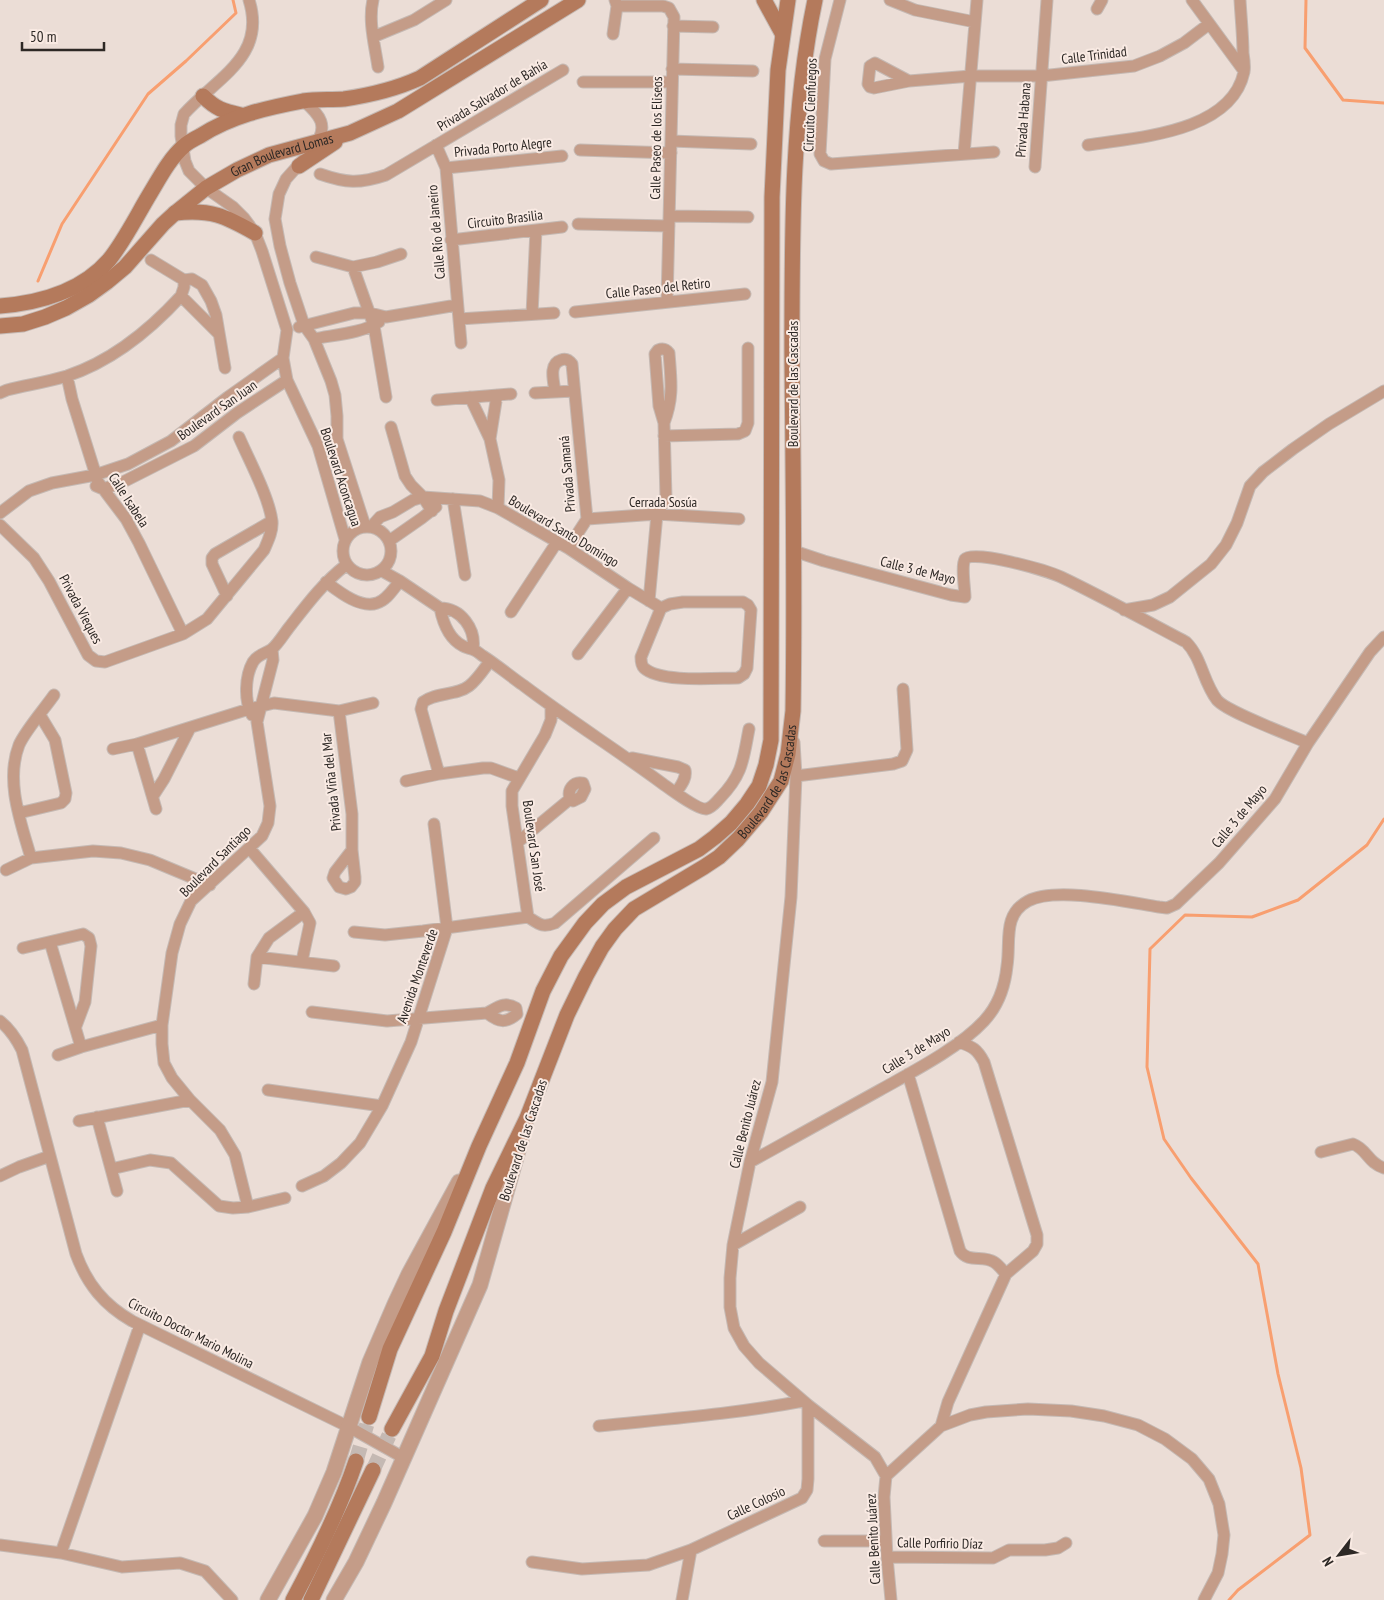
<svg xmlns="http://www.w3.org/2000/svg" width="1384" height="1600" font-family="'PT Sans Narrow',sans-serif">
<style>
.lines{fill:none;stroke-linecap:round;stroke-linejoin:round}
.stream{stroke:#f89f70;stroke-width:3}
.secondary-tunnel{stroke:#c5b9b3;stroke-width:15;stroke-dasharray:15 8;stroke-linecap:butt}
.minor-casing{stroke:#c5b9b3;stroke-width:13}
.tertiary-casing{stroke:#c5b9b3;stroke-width:17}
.secondary-casing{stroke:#c5b9b3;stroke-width:17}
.minor{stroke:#c49c88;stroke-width:11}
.tertiary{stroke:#c49c88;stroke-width:15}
.secondary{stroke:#b47a5c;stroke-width:15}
.labels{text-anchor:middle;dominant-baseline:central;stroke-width:4;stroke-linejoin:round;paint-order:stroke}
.street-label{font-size:14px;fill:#2d2825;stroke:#f9eae3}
</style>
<rect width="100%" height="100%" fill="#ebddd6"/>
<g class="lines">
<!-- stream -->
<path class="stream" d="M 1306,0 L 1305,48 L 1343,100 L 1384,103
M 38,281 L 62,224 L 148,94 L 186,61 L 236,13 L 233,0
M 1229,1600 L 1238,1590 L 1310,1535 L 1301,1468 L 1278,1374 L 1258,1264 L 1191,1178 L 1164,1139 L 1147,1067 L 1150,949 L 1185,915 L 1252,917 L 1298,900 L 1367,845 L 1384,819"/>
<!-- secondary-tunnel -->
<path class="secondary-tunnel" d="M 356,1461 L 369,1417
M 373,1470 L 392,1429"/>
<defs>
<path id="minor" d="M 249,0 C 267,57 216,78 184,114 L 181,125 L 181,136 L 185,161 L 189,171 L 206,188 L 233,207 L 244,218 L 255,233 L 262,251 L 287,330 L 283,358 L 287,380 L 318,446 L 345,539
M 373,0 C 368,21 375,46 378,67
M 840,0 L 825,59 L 820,154 L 824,161 L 831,164 L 994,152
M 890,0 L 915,10 L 975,22
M 1192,0 L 1244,71
M 617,6 L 663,6 L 669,8 L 674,17 L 667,302
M 1097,9 L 1102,0
M 673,26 L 713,27
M 613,34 L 617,6 L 615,0
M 373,37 L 414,20 L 446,0
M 672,69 L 753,71
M 909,81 L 875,63 L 870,66 L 868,84 L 870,87 L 874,88 L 909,81 L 971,76 L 1041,76 L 1134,66 L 1160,56 L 1184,43 L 1209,24
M 583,82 L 672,82
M 304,101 C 320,115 329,126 315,145
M 671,141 L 751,144
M 436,145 L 446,168 L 461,343
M 1088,145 C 1137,137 1231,133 1244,72 C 1245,67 1244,59 1243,53 C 1243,36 1241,18 1240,0
M 580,150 L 671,153
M 964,154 L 977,0
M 303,160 L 286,179 L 279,194 L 275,219 L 280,246 L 290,283 L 304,325 L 314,339 L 331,381 L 335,395 L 337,416 L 337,439 L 365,526
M 1035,167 L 1047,0
M 446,168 L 562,156
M 320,174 C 346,183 359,184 386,175 L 563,70
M 669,216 L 748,217
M 578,224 L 669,226
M 451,240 L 562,227
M 316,257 L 353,267 L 377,262 L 401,254
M 151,260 L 184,280 L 192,279 L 202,285 L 211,301 L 216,315 L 225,368
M 353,267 L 374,326 L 386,397
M 181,296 L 218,333
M 575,312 L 745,294
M 532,314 L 536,230
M 459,319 L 554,313
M 299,327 L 354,313 L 370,313 L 386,317 L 457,305
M 314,339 C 333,335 363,333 379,322
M 67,376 L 72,399 L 98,482 L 126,519 L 139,543 L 183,634
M 555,392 C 554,382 548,364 561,360 C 566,358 569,360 572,364 L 587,519 L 568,548
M 0,393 L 7,390 C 27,385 47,382 67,376 C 112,361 149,331 181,296 L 184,287 L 184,280
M 535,393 L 574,391
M 470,397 L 490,439 L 499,480 L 498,508
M 437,400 L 511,394
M 391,427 L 405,476 L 411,485 L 423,497 L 432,511
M 664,436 L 738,434 L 745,431 L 748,423 L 748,348
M 490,439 L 497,395
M 96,486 L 103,489 L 121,483 L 194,446 L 237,413 L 287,380
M 453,499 L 465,575
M 0,513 L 29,491 L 52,483 L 95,475 L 128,464 L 171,441 L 228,397 L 283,358
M 587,519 L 657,514 L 739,519
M 0,525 L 34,558 L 49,581 L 88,655 L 96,661 L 105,662 L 183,634 L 207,619 L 264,550 C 268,541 273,531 272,521 C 269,497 249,460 239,437
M343 551a24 24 0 1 1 48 0a24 24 0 1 1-48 0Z
M 371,527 L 380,517 L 393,512 L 413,500 L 423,497 L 480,501 L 498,508 L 568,548 L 628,588 L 661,608
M 389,541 L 422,518 L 436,507
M 794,551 L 824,561 L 951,595 L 965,597 C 965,589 961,566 965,559 C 973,549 1048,571 1061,577 C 1103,597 1144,620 1186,642 C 1202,658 1203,682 1217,700 C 1227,712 1290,735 1308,743
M 382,571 L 400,581 L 440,608 C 461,608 476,629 473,649
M 326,582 C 338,591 360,609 377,603 C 387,600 393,589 400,581
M 227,596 L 212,564 L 212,558 L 215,554 L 272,521
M 649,601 L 657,514 L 666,498 L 664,423 L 659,406 L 655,354 L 658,350 C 663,348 666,349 669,353 C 671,380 674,397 664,423
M 683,602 L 743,602 L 748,605 L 751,610 L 747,668 L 744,674 L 738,678 C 716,678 660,683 644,668 C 641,665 641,661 641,657 L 661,608 L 670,604 Z
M 440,608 C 443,623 449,639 463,646 C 466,648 470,648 474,650 C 477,651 480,654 483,656 C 497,665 510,676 523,685 C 569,720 617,750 663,784 C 670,789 698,810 706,809 C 712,808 716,802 720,798 C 743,774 743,760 749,729
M 1124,610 L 1153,605 L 1170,597 L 1211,564 L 1226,545 L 1237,523 L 1250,486 L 1263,472 L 1293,449 L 1329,424 L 1384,391
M 511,612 L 557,542
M 578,654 L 628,588
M 339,711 L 352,814 L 352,850 L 355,877 L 355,882 L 351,887 L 346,889 L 339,887 L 333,878 L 335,872 L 352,850
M 252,715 C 244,701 245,676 253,662 C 258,654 265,654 272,649 C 279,643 285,632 291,625 C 308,603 324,582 346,565
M 794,742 L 796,776 L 791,897 L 772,1082 L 750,1162 L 733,1245 L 730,1278 L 730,1307 L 734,1328 L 744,1346 L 759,1363 L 808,1405 L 875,1457 L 886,1476 L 884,1497 L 887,1557 L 891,1600
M 137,744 L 156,809
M 113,749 L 137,744 L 249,709 L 274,703 L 339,711 L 373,703
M 632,758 L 678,767 L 685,770 C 687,779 680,786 676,793
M 439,774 L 421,709 L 423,702 C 436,692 456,696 469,686 C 477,680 484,669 490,661
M 796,776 L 893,764 L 902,761 L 907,750 L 903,689
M 406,781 L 439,774 L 483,768 L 491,768 L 519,778
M 153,796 L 164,779 L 190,728
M 19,813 L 61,803 L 65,799 L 66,793 L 55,740 L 40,715
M 518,842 L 570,799 L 573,801 L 581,797 L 585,789 L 583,783 C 573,781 567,790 570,799
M 250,849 L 304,912 L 310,923 L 302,961
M 31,858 C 21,823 5,781 19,745 C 25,731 45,708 54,695
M 6,870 L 31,858 L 93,851 L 121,853 L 150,860 L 210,885
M 528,917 L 512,806 L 512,791 L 545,735 L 551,720 L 551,707
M 528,917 C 539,924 542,928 555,923 L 654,838
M 354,932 L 385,935 L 423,931 L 528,917
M 50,942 L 81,1047
M 23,948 L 83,934 L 89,938 L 91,946 L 85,1002 L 76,1026
M 257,957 L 334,966
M 254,984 L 257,957 L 269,938 L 304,912
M 312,1012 L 387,1021 L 487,1013 C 498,1007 505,1001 516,1008 L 517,1014 C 505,1024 499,1022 487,1013
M 0,1021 C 10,1029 16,1038 22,1050 L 76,1254 C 87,1284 104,1305 132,1321 L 349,1427 L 404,1458
M 58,1055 L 81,1047 L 162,1025
M 908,1074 L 960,1251 C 968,1263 983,1255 994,1262 C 999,1265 1002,1270 1006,1274
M 268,1090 L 382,1106
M 97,1117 L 117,1191
M 79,1121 L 190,1100
M 1321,1152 L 1353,1144 C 1367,1149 1368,1163 1384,1168
M 750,1162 C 793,1138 837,1114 880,1090 C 912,1072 959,1048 984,1021 C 998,1006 1005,986 1007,966 C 1011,942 1002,915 1028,901 C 1056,886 1127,902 1159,907 L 1167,908 L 1176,904 L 1219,863 L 1275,799 L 1308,743 L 1370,652 L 1384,637
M 111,1169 L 150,1160 L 171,1163 L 219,1206 L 233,1208 L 248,1207 L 285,1198
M 0,1176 L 19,1167 L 50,1156
M 302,1186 L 324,1176 L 341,1163 L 360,1143 L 382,1106 L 411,1042 L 447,928 L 434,824
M 248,1207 L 235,1155 L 220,1130 L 190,1100 L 172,1078 L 164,1063 L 162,1044 L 162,1025 L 172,953 L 180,924 L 191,901 L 262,836 L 268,823 L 270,806 L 257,722 L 273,660 L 272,649
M 733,1245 L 800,1207
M 599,1426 C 667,1419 735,1414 803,1401
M 941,1426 L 948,1402 L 1006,1274 L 1033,1251 L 1037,1244 L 1037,1235 L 984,1062 C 977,1049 973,1047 959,1042
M 886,1476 L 941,1426 L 970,1415 L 986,1412 L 1028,1409 L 1071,1411 L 1104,1416 L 1138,1425 L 1165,1439 L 1192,1459 L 1209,1479 L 1219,1504 L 1224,1535 L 1222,1554 L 1218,1573 L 1204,1600
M 824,1541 L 886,1541
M 0,1545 L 61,1553 L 122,1567 L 180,1563 L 205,1571 L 232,1600
M 61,1553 L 140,1325
M 887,1557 L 993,1558 L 1009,1550 L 1045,1550 L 1058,1548 L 1066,1543
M 532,1562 L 582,1569 L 648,1565 L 691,1550 L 802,1498 L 807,1490 L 808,1479 L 808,1405
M 682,1600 L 691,1550"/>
<path id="tertiary" d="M 268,1600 L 315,1516 L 334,1472 L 370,1362 L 395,1304 L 409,1274 L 459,1182
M 334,1600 L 356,1562 L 384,1503 L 480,1285 L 521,1140"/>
<g id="secondary">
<path d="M 764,0 L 782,33"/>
<path d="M 203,96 C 216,109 223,111 241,115"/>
<path d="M 299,166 L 335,142"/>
<path d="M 175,213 C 211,209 225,216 255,233"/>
<path d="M 0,306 C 39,303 82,291 109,260 C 125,240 137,215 151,192 C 160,177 170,158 184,146 C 188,142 194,139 200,136 C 231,116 266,108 303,101 C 316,99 330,100 344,99 C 371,95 396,89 420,78 L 541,0"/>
<path id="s1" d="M 0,326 L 23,324 L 45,317 L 66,308 L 89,295 L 107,282 L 125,267 L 163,224 L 175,213 L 206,188 L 237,170 L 269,155 L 350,133 L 398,111 L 578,0"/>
<path d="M 369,1417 L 390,1349 L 444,1232 L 479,1146 L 517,1063 L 543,991 L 561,956 L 585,923 L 603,904 L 626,887 L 699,849 L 715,837 L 731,823 L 747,804 L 759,786 L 766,765 L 771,740 L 772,197 L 778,70 L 788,0"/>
<path id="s2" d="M 392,1429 L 432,1356 L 446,1311 L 493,1188 L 527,1118 L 567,1015 L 586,976 L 602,947 L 615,929 L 634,909 L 704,867 L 719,857 L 738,839 L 761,812 L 781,781 L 788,754 L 793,711 C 795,592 793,473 792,355 C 792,238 791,114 815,0"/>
<path d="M 293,1600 C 317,1555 340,1509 356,1461"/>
<path d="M 311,1600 L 373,1470"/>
</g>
</defs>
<!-- minor casing -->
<use href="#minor" class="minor-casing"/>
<!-- tertiary casing -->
<use href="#tertiary" class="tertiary-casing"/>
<!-- secondary casing -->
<use href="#secondary" class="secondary-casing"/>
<!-- minor -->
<use href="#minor" class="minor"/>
<!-- tertiary -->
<use href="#tertiary" class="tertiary"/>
<!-- secondary -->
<use href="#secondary" class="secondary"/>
</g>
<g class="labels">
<!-- street labels -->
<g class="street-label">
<text transform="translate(1094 55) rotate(-7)">Calle Trinidad</text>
<text transform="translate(492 95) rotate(-31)">Privada Salvador de Bahía</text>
<text transform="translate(810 105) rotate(-88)">Circuito Cienfuegos</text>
<text transform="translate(1023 120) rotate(-86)">Privada Habana</text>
<text transform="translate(656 138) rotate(-89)">Calle Paseo de los Eliseos</text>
<text transform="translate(503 147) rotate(-6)">Privada Porto Alegre</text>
<text stroke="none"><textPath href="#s1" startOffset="338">Gran Boulevard Lomas</textPath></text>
<text transform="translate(505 219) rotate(-7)">Circuito Brasilia</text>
<text transform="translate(436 232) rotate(-95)">Calle Río de Janeiro</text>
<text transform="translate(658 288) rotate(-6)">Calle Paseo del Retiro</text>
<text transform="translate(793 384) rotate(-90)">Boulevard de las Cascadas</text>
<text transform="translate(217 410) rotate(-35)">Boulevard San Juan</text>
<text transform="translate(567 474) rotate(-95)">Privada Samaná</text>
<text transform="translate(341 477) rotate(72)">Boulevard Aconcagua</text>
<text transform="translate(129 500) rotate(57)">Calle Isabela</text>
<text x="663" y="502">Cerrada Sosúa</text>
<text transform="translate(564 531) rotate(31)">Boulevard Santo Domingo</text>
<text transform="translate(918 570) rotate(14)">Calle 3 de Mayo</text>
<text transform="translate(81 609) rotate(62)">Privada Vieques</text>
<text stroke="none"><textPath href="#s2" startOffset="769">Boulevard de las Cascadas</textPath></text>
<text transform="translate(331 782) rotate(-96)">Privada Viña del Mar</text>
<text transform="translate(1239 816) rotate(-50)">Calle 3 de Mayo</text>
<text transform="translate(534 846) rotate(82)">Boulevard San José</text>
<text transform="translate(215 861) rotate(-45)">Boulevard Santiago</text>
<text transform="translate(417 976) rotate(-71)">Avenida Monteverde</text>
<text transform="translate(916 1050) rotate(-32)">Calle 3 de Mayo</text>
<text transform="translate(745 1124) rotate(-76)">Calle Benito Juárez</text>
<text transform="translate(523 1140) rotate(-72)">Boulevard de las Cascadas</text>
<text transform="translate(191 1333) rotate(27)">Circuito Doctor Mario Molina</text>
<text transform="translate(756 1503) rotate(-25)">Calle Colosio</text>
<text transform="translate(873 1539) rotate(-93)">Calle Benito Juárez</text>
<text transform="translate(940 1543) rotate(1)">Calle Porfirio Díaz</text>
</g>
</g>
<!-- north arrow -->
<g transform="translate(1339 1555) rotate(239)" stroke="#f9eae3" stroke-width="4" paint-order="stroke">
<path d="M0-4L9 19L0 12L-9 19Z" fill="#2d2825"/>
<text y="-8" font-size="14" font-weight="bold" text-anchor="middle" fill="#2d2825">N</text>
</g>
<!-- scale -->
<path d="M22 42v8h82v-8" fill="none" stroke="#2d2825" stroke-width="2.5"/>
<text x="30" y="42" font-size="15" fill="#2d2825" stroke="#f9eae3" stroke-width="4" paint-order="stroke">50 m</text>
</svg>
